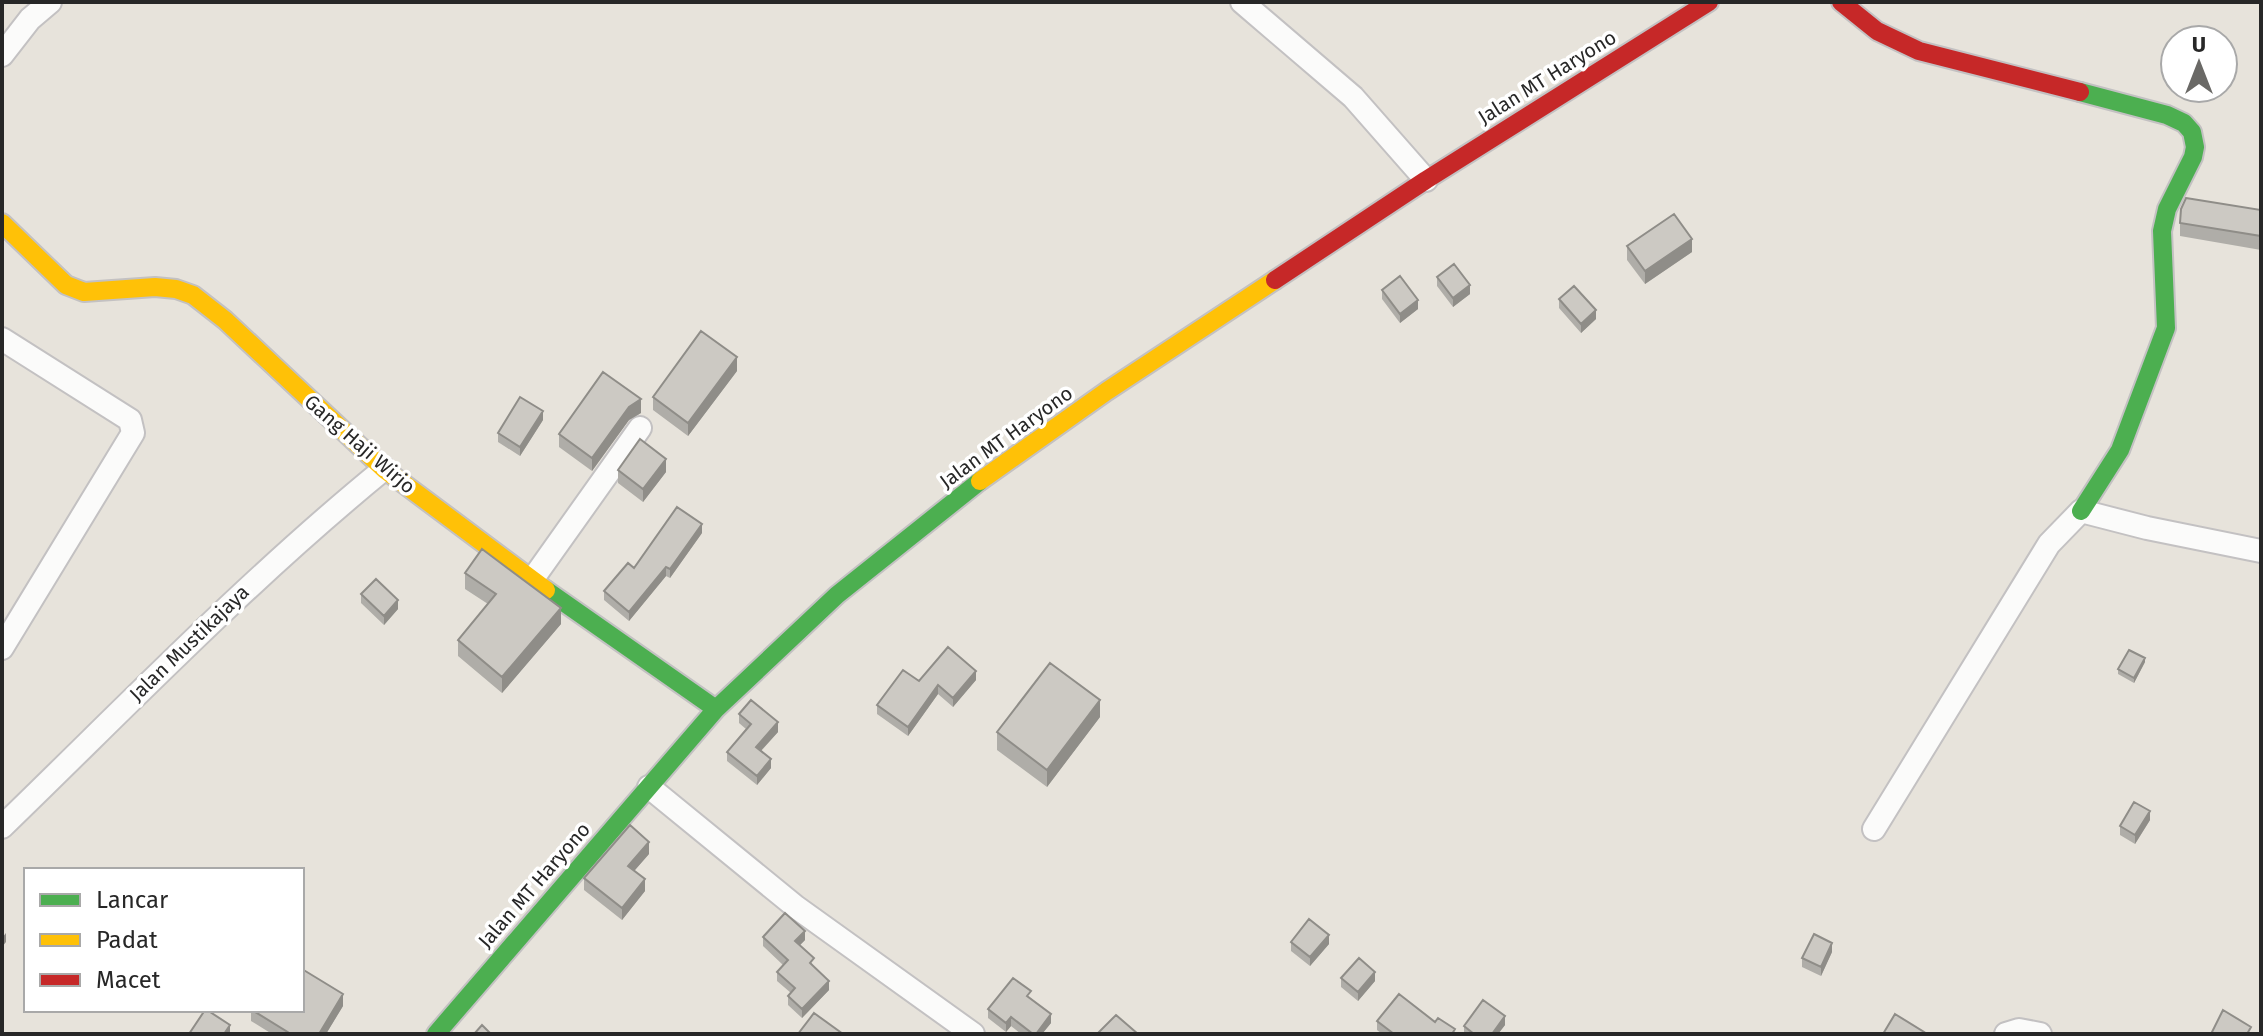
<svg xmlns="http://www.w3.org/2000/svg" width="2263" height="1036" font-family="'Fira Sans',sans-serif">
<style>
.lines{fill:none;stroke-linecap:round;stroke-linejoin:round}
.street-casing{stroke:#c3c1c2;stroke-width:26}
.fast-casing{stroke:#c3c1c2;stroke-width:22}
.slow-casing{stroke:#c3c1c2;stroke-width:22}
.jam-casing{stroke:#c3c1c2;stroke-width:22}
.street{stroke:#fbfbfa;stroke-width:22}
.fast{stroke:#4caf50;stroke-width:18}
.slow{stroke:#ffc107;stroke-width:18}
.jam{stroke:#c62828;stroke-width:18}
.wall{fill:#afada8}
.shaded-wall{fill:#8f8d88}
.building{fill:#ccc9c3;stroke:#8f8d88;stroke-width:2}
.labels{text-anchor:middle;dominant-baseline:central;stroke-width:7;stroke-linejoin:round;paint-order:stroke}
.street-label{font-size:20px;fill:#272727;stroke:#fff}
</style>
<rect width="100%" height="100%" fill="#e7e3db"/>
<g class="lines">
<defs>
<path id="street" d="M 1242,2 L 1353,97 L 1426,180
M 2,55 L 30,19 L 50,2
M 2,339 L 130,420 L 133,433 L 2,648
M 532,580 L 640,428
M 649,787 L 796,907 L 973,1034
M 2,827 C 128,705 248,580 384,469
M 1874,829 L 2049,544 L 2081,511 L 2147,528 L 2261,551
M 2006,1034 L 2019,1030 L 2040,1034"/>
<path id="fast" d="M 2080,92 L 2167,115 L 2184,123 L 2192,132 L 2195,147 L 2193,157 L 2167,209 L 2162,231 L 2166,328 L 2120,450 L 2081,511
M 546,590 L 716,709
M 436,1034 L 716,709 L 837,595 L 980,481"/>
<path id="slow" d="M 2,223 L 66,285 L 84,292 L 155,287 L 176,289 L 193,295 L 225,320 L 384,469 L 546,590
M 980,481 L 1107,391 L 1275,280"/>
<path id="jam" d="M 1841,2 L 1877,31 L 1919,51 L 2080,92
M 1275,280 L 1426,180 L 1709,2"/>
</defs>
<!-- street casing -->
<use href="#street" class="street-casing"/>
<!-- fast casing -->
<use href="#fast" class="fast-casing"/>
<!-- slow casing -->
<use href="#slow" class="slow-casing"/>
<!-- jam casing -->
<use href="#jam" class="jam-casing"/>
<!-- street -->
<use href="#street" class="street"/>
<!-- fast -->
<use href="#fast" class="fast"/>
<!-- slow -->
<use href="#slow" class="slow"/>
<!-- jam -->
<use href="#jam" class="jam"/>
</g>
<!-- wall -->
<path class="wall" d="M 2261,210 L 2261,250 L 2180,236 L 2180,223 Z
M 1627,246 L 1692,252 L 1645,284 L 1627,260 Z
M 1437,277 L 1470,294 L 1453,307 L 1437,286 Z
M 1382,290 L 1418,309 L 1400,323 L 1382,299 Z
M 1559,299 L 1596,319 L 1581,333 L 1559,308 Z
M 737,371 L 688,436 L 653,410 L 653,397 Z
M 641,413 L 629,420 L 592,471 L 559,447 L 559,434 Z
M 543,420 L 520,456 L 498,442 L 498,433 Z
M 618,470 L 666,472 L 643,502 L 618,483 Z
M 702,533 L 670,578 L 666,576 L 629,621 L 604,600 L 604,591 L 634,568 Z
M 465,573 L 561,624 L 502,693 L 458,656 L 458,640 L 488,604 L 465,589 Z
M 361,594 L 398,609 L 384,625 L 361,603 Z
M 2145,662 L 2134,683 L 2118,674 L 2118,669 Z
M 976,680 L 953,707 L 938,694 L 908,736 L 877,714 L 877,705 L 919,681 Z
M 739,714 L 778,732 L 761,751 L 771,768 L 757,785 L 727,761 L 727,752 L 746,729 L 739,723 Z
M 1100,717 L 1047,787 L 997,750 L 997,732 Z
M 2150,820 L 2135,844 L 2120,835 L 2120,826 Z
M 649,854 L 634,871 L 645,891 L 622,920 L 584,890 L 584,878 Z
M 763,937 L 805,940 L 800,945 L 829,990 L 802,1018 L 788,1005 L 788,996 L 791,993 L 777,981 L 777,972 L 783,965 L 763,946 Z
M 1291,942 L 1329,944 L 1310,966 L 1291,951 Z
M 1832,952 L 1821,976 L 1802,967 L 1802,958 Z
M 1341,978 L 1375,981 L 1358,1001 L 1341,987 Z
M 1031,999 L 1051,1023 L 1042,1034 L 1021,1034 L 1011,1026 L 1006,1032 L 988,1018 L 988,1009 Z
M 343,1006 L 326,1034 L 272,1034 L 251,1021 L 251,1010 L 302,1010 Z
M 1377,1021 L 1435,1022 L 1455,1034 L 1382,1034 L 1377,1030 Z
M 1505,1025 L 1498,1034 L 1464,1034 L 1464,1026 Z"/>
<!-- shaded-wall -->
<path class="shaded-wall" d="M 1692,239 L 1692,252 L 1645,284 L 1645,271 Z
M 1470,285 L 1470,294 L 1453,307 L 1453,298 Z
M 1418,300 L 1418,309 L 1400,323 L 1400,314 Z
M 1596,310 L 1596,319 L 1581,333 L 1581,324 Z
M 737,357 L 737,371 L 688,436 L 688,423 Z
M 641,399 L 641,413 L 629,420 L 592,471 L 592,458 L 629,407 Z
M 543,411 L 543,420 L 520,456 L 520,447 Z
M 666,459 L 666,472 L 643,502 L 643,489 Z
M 702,524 L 702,533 L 670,578 L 670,569 Z
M 666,567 L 666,576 L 629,621 L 629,612 Z
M 398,600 L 398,609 L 384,625 L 384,616 Z
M 561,608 L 561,624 L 502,693 L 502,677 Z
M 2145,658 L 2145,662 L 2134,683 L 2134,678 Z
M 976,671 L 976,680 L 953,707 L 953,698 Z
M 938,685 L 938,694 L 908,736 L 908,727 Z
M 1100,700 L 1100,717 L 1047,787 L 1047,770 Z
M 778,722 L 778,732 L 756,756 L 756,747 Z
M 771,759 L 771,768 L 757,785 L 757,776 Z
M 2150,811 L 2150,820 L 2135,844 L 2135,835 Z
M 649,842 L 649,854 L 628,878 L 628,866 Z
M 645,879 L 645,891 L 622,920 L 622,908 Z
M 805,931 L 805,940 L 795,950 L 795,941 Z
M 6,933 L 6,942 L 2,947 L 2,938 Z
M 1329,935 L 1329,944 L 1310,966 L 1310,957 Z
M 1832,943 L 1832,952 L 1821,976 L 1821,967 Z
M 1375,972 L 1375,981 L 1358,1001 L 1358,992 Z
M 829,981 L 829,990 L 802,1018 L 802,1009 Z
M 343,994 L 343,1006 L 326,1034 L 319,1034 Z
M 1051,1014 L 1051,1023 L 1042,1034 L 1036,1034 Z
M 1505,1016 L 1505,1025 L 1498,1034 L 1492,1034 Z
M 1011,1017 L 1011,1026 L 1006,1032 L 1006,1023 Z
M 230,1025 L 230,1034 L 224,1034 Z"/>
<!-- building -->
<path class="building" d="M 2186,198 L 2261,210 L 2261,236 L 2180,223 L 2181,209 Z
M 1674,214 L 1692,239 L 1645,271 L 1627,246 Z
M 1454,264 L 1470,285 L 1453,298 L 1437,277 Z
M 1400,276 L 1418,300 L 1400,314 L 1382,290 Z
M 1574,286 L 1596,310 L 1581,324 L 1559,299 Z
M 701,331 L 737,357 L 688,423 L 653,397 Z
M 603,372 L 641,399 L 629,407 L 592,458 L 559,434 Z
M 520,397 L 543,411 L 520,447 L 498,433 Z
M 640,439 L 666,459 L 643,489 L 618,470 Z
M 677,507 L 702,524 L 670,569 L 666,567 L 629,612 L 604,591 L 628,563 L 634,568 Z
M 482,549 L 561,608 L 502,677 L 458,640 L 496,594 L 465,573 Z
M 376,579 L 398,600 L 384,616 L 361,594 Z
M 948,647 L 976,671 L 953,698 L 938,685 L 908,727 L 877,705 L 903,670 L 919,681 Z
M 2129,650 L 2145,658 L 2134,678 L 2118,669 Z
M 1050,663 L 1100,700 L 1047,770 L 997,732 Z
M 751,700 L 778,722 L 756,747 L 771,759 L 757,776 L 727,752 L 751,724 L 739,714 Z
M 2134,802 L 2150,811 L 2135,835 L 2120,826 Z
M 630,825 L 649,842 L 628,866 L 645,879 L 622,908 L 584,878 Z
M 785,913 L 805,931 L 795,941 L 814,958 L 810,963 L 829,981 L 802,1009 L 788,996 L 795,988 L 777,972 L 788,960 L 763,937 Z
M 1309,919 L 1329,935 L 1310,957 L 1291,942 Z
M 1814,934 L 1832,943 L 1821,967 L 1802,958 Z
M 1359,958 L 1375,972 L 1358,992 L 1341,978 Z
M 302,969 L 343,994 L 319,1034 L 291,1034 L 252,1010 L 302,1010 Z
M 1013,978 L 1031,991 L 1027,996 L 1051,1014 L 1036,1034 L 1033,1034 L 1011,1017 L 1006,1023 L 988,1009 Z
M 1399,994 L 1435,1022 L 1438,1018 L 1455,1029 L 1452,1034 L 1394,1034 L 1377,1021 Z
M 1483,1000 L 1505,1016 L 1492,1034 L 1474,1034 L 1464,1026 Z
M 205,1010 L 207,1010 L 230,1025 L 224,1034 L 189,1034 Z
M 2223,1010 L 2251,1027 L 2247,1034 L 2211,1034 Z
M 814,1013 L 843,1034 L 798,1034 Z
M 1895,1014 L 1924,1032 L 1922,1034 L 1883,1034 Z
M 1116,1015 L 1138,1034 L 1097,1034 Z
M 482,1025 L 491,1034 L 474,1034 Z"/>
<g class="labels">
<!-- street labels -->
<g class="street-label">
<text transform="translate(1547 77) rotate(-32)">Jalan MT Haryono</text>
<text transform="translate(1006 437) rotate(-36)">Jalan MT Haryono</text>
<text transform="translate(360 444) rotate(41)">Gang Haji Wirjo</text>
<text transform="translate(189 643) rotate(-44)">Jalan Mustikajaya</text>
<text transform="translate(534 885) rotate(-49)">Jalan MT Haryono</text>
</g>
</g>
<!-- border -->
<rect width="2263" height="1036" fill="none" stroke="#272727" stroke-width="8"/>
<!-- legend -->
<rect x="24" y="868" width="280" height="144" fill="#ffffff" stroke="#a9a9a9" stroke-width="2"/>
<rect x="40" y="894" width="40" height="12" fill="#4caf50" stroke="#a9a9a9" stroke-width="2"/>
<text x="96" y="908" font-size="24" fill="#272727">Lancar</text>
<rect x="40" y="934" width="40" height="12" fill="#ffc107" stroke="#a9a9a9" stroke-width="2"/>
<text x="96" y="948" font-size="24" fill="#272727">Padat</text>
<rect x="40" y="974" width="40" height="12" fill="#c62828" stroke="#a9a9a9" stroke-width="2"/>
<text x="96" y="988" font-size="24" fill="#272727">Macet</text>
<!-- north arrow -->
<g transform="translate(2199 64)"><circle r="38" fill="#ffffff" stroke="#a9a9a9" stroke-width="2"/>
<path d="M0-6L14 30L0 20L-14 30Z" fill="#6a6966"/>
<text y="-12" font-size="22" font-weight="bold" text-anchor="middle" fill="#272727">U</text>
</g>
</svg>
